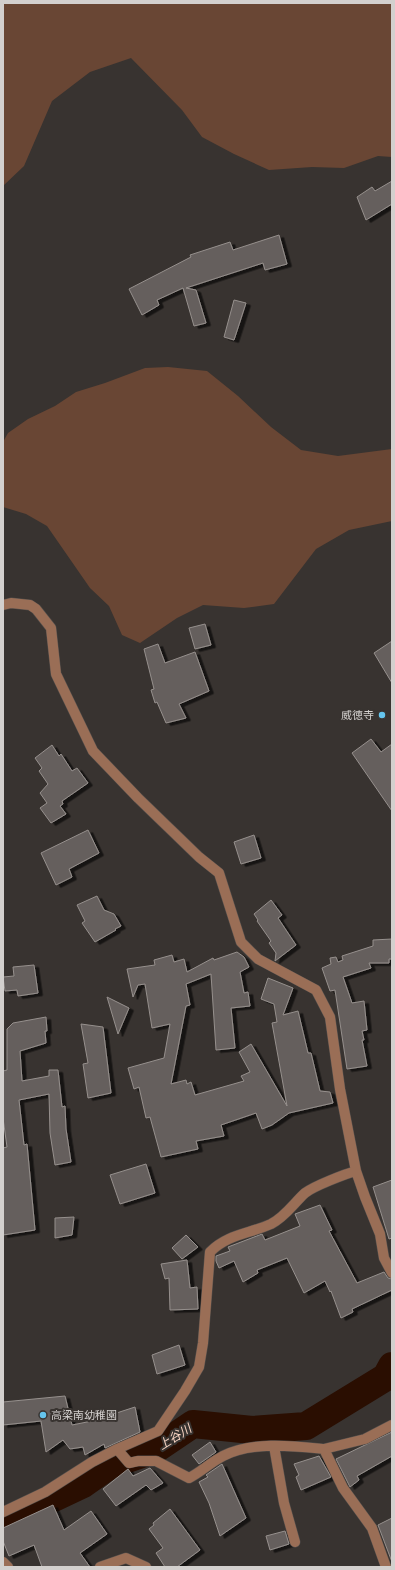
<svg xmlns="http://www.w3.org/2000/svg" width="395" height="1570" font-family="Figtree,'Noto Sans JP',sans-serif">
<style>
.green{fill:#694634}
.lines{fill:none;stroke-linecap:round;stroke-linejoin:round}
.river{stroke:#2a0e01;stroke-width:28}
.building{fill:#655f5d;stroke:#96908d;filter:url(#shadow)}
.minor-casing{stroke:#544f4c;stroke-width:11}
.minor{stroke:#9a6e56;stroke-width:10}
.poi-dot{fill:#65c5ee;stroke:#383330;stroke-width:1.5}
.labels{text-anchor:middle;dominant-baseline:central;stroke-width:4;stroke-linejoin:round;paint-order:stroke}
.poi-label{font-size:11px;fill:#d3d0ce;stroke:#383330;text-anchor:end}
.water-label{font-size:12px;font-style:italic;fill:#fbd7c5;stroke:#383330}
</style>
<defs>
<filter id="shadow"><feDropShadow dx="4.5" dy="2.5" stdDeviation="0" flood-color="#0009"/></filter>
</defs>
<rect width="100%" height="100%" fill="#383330"/>
<!-- green -->
<path class="green" d="M 3,3 L 392,3 L 392,157 L 378,156 L 344,168 L 312,167 L 269,170 L 234,154 L 202,137 L 182,110 L 131,58 L 90,72 L 52,101 L 24,166 L 3,186 Z
M 168,367 L 207,371 L 238,396 L 271,427 L 301,450 L 338,456 L 392,449 L 392,521 L 349,530 L 316,549 L 274,604 L 244,608 L 203,605 L 177,618 L 140,643 L 122,635 L 109,606 L 90,588 L 47,526 L 26,514 L 3,507 L 3,442 L 8,433 L 28,419 L 55,406 L 76,392 L 105,383 L 145,368 Z"/>
<g class="lines">
<!-- river -->
<path class="river" d="M 3,1522 L 83,1484 L 110,1465 L 156,1449 L 193,1424 L 252,1430 L 306,1426 L 386,1377 L 392,1366"/>
</g>
<!-- building -->
<path class="building" d="M 392,181 L 392,204 L 366,220 L 357,197 L 372,187 L 375,191 Z
M 279,235 L 287,264 L 265,270 L 263,263 L 186,288 L 196,290 L 206,323 L 194,326 L 183,288 L 157,300 L 159,305 L 142,315 L 129,289 L 191,257 L 190,255 L 230,242 L 233,250 Z
M 234,300 L 246,303 L 234,340 L 224,337 Z
M 205,624 L 211,645 L 195,649 L 189,628 Z
M 392,641 L 392,683 L 374,653 Z
M 158,644 L 165,663 L 195,652 L 209,691 L 179,704 L 186,718 L 166,723 L 157,702 L 155,703 L 151,690 L 154,689 L 144,649 Z
M 371,739 L 381,752 L 392,744 L 392,811 L 352,753 Z
M 52,745 L 59,756 L 61,754 L 72,771 L 77,768 L 88,783 L 62,801 L 63,804 L 60,806 L 66,814 L 51,823 L 40,808 L 47,803 L 40,793 L 48,784 L 39,771 L 42,768 L 35,758 Z
M 88,830 L 99,853 L 69,869 L 72,877 L 56,885 L 41,853 Z
M 254,835 L 261,858 L 241,864 L 234,842 Z
M 97,896 L 104,910 L 114,914 L 121,926 L 115,929 L 116,930 L 95,942 L 82,923 L 85,921 L 77,905 Z
M 271,900 L 282,915 L 278,918 L 296,945 L 275,961 L 276,953 L 269,943 L 271,941 L 257,921 L 258,920 L 254,914 Z
M 392,939 L 392,959 L 389,959 L 389,963 L 369,963 L 371,968 L 343,977 L 352,1003 L 364,1001 L 367,1030 L 362,1031 L 364,1040 L 362,1040 L 367,1066 L 347,1069 L 335,990 L 330,991 L 322,968 L 331,964 L 330,958 L 336,957 L 338,962 L 343,960 L 342,956 L 373,946 L 373,940 Z
M 237,952 L 244,957 L 249,967 L 240,972 L 244,993 L 248,992 L 250,1006 L 231,1008 L 235,1048 L 216,1050 L 211,974 L 186,984 L 190,1005 L 186,1006 L 171,1084 L 186,1080 L 187,1084 L 191,1082 L 195,1095 L 244,1081 L 241,1076 L 250,1072 L 239,1052 L 251,1044 L 287,1106 L 272,1023 L 277,1022 L 274,1004 L 261,999 L 268,978 L 293,988 L 283,1015 L 298,1011 L 308,1053 L 311,1053 L 320,1091 L 330,1092 L 333,1103 L 289,1113 L 272,1125 L 262,1129 L 256,1113 L 221,1125 L 224,1136 L 196,1141 L 198,1149 L 161,1157 L 150,1117 L 146,1118 L 139,1087 L 134,1089 L 128,1068 L 164,1058 L 170,1024 L 152,1028 L 145,984 L 138,985 L 133,997 L 127,969 L 155,965 L 154,960 L 172,955 L 174,962 L 184,959 L 187,972 L 213,958 L 214,960 Z
M 34,965 L 38,993 L 18,996 L 17,990 L 5,991 L 3,977 L 14,976 L 13,967 Z
M 107,997 L 129,1008 L 118,1034 Z
M 46,1017 L 47,1031 L 45,1031 L 46,1043 L 20,1051 L 22,1081 L 49,1076 L 49,1070 L 58,1070 L 62,1107 L 65,1106 L 66,1129 L 71,1162 L 55,1165 L 50,1133 L 49,1094 L 19,1100 L 24,1145 L 27,1144 L 35,1230 L 3,1235 L 3,1148 L 7,1147 L 3,1118 L 3,1071 L 7,1070 L 7,1029 L 13,1023 Z
M 81,1024 L 103,1027 L 111,1093 L 88,1098 L 83,1064 L 88,1063 Z
M 146,1164 L 155,1193 L 120,1204 L 110,1175 Z
M 392,1180 L 392,1238 L 389,1239 L 373,1187 Z
M 320,1205 L 332,1230 L 329,1231 L 357,1283 L 384,1272 L 388,1278 L 392,1279 L 392,1290 L 352,1309 L 353,1312 L 341,1318 L 331,1291 L 330,1292 L 325,1281 L 304,1293 L 287,1258 L 257,1270 L 258,1273 L 243,1282 L 234,1261 L 219,1268 L 216,1261 L 216,1256 L 230,1251 L 228,1247 L 262,1234 L 265,1240 L 300,1226 L 295,1214 Z
M 74,1217 L 72,1235 L 55,1238 L 55,1218 Z
M 186,1235 L 198,1247 L 182,1259 L 172,1248 Z
M 187,1260 L 190,1288 L 197,1287 L 198,1309 L 170,1310 L 169,1278 L 165,1279 L 161,1264 Z
M 179,1345 L 185,1365 L 157,1374 L 152,1355 Z
M 65,1396 L 72,1425 L 92,1421 L 135,1407 L 140,1432 L 105,1448 L 104,1444 L 85,1455 L 83,1447 L 70,1449 L 63,1440 L 46,1452 L 41,1421 L 3,1425 L 3,1402 Z
M 392,1432 L 392,1456 L 357,1476 L 359,1480 L 350,1487 L 336,1459 Z
M 210,1442 L 216,1452 L 199,1464 L 192,1455 Z
M 319,1456 L 331,1477 L 301,1490 L 296,1477 L 299,1475 L 294,1464 Z
M 222,1464 L 246,1518 L 220,1536 L 209,1503 L 199,1482 L 208,1477 L 206,1475 Z
M 150,1468 L 163,1483 L 151,1490 L 146,1485 L 116,1506 L 103,1489 L 128,1469 L 133,1476 Z
M 53,1505 L 64,1530 L 91,1511 L 107,1534 L 80,1553 L 90,1567 L 42,1567 L 34,1545 L 9,1556 L 3,1541 L 3,1528 Z
M 170,1509 L 200,1550 L 177,1567 L 165,1567 L 156,1553 L 163,1548 L 149,1529 L 154,1525 L 153,1523 Z
M 392,1518 L 392,1562 L 378,1525 Z
M 285,1531 L 289,1544 L 270,1550 L 266,1536 Z"/>
<g class="lines">
<defs>
<path id="minor" d="M 3,605 L 11,603 L 30,605 L 36,609 L 51,628 L 56,674 L 93,751 L 138,798 L 199,857 L 219,873 L 241,942 L 258,959 L 316,990 L 330,1017 L 340,1089 L 356,1171 L 365,1197 L 380,1234 L 384,1258 L 392,1273
M 274,1446 L 284,1503 L 295,1542
M 117,1449 L 129,1463 L 138,1461 L 156,1461 L 189,1478 C 201,1472 211,1462 223,1456 C 252,1441 294,1446 324,1449
M 3,1512 L 45,1492 L 92,1462 L 117,1449 L 158,1431 L 185,1391 L 199,1367 L 203,1343 L 210,1252 C 228,1234 249,1234 271,1224 C 285,1217 294,1203 305,1193 C 314,1186 345,1174 356,1171
M 3,1562 L 8,1567
M 100,1567 L 126,1558 L 146,1567
M 386,1567 L 372,1528 L 343,1488 L 324,1449 L 365,1439 L 392,1425"/>
</defs>
<!-- minor casing -->
<use href="#minor" class="minor-casing"/>
<!-- minor -->
<use href="#minor" class="minor"/>
</g>
<!-- markers -->
<g class="poi-dot">
<circle cx="382" cy="715" r="4"/>
<circle cx="43" cy="1415" r="4"/>
</g>
<g class="labels">
<!-- poi labels -->
<g class="poi-label">
<text x="374" y="715">威徳寺</text>
<text x="51" y="1415" text-anchor="start">高梁南幼稚園</text>
</g>
<!-- water labels -->
<g class="water-label">
<text transform="translate(175 1437) rotate(-32)">上谷川</text>
</g>
</g>
<!-- border -->
<rect width="395" height="1570" fill="none" stroke="#d3d0ce" stroke-width="8"/>
</svg>
